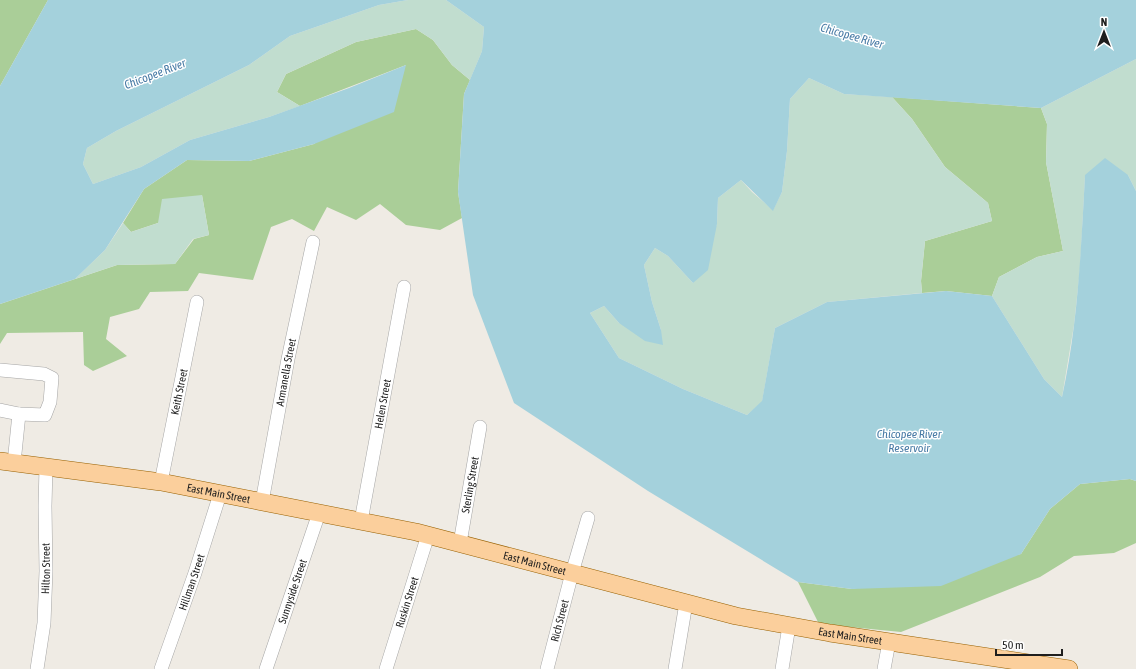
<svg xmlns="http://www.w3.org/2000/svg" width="1136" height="669" font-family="'Asap Condensed',sans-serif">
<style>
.forest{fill:#aace98}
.wetland{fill:#c1ddcf}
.water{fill:#a4d1dc}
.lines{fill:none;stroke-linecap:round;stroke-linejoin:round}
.minor-casing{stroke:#a5a5a5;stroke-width:14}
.major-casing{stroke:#976001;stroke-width:18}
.minor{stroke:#fff;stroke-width:13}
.major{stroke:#fbcf9c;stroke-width:17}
.labels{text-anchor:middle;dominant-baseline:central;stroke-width:3;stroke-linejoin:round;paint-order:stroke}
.street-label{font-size:11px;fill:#1e1e1e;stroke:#fff}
.water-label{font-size:12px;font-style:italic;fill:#477aa5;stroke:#fff}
</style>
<rect width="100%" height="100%" fill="#efebe4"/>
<!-- forest -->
<path class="forest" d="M 0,0 L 48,0 L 0,86 Z
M 416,29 L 433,40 L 452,65 L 470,80 L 464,94 L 458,192 L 462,218 L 440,230 L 406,225 L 380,204 L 356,220 L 327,207 L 314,231 L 292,219 L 271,227 L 253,280 L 199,273 L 188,291 L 150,292 L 139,309 L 110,317 L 106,339 L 127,356 L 93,371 L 84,365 L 83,332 L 7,333 L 0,344 L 0,304 L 117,265 L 175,264 L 194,239 L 209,235 L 202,195 L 158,223 L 131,232 L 123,223 L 144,189 L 187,160 L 249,161 L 314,144 L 406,65 L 300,106 L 277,92 L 286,74 L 356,42 Z
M 892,97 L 1041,108 L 1047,124 L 1046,162 L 1063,251 L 1037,257 L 999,277 L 992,296 L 946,291 L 922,293 L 921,281 L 925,241 L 992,221 L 988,203 L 945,167 L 912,119 Z
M 1130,479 L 1136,481 L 1136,543 L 1114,553 L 1074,556 L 1040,577 L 901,632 L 819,624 L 798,582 L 852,589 L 1021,554 L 1050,509 L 1080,484 Z"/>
<!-- wetland -->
<path class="wetland" d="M 408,0 L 446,0 L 484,27 L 482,51 L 470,80 L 452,65 L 433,40 L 416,29 L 356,42 L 286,74 L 277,92 L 300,106 L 269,117 L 190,140 L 141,167 L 93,184 L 83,164 L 87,148 L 116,131 L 249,65 L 290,36 L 379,5 Z
M 1136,59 L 1136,191 L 1128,175 L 1085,176 L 1080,269 L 1074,325 L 1062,397 L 1044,379 L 992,296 L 999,277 L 1037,257 L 1063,251 L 1046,162 L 1047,124 L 1041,108 Z
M 809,78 L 844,94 L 892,97 L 912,119 L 945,167 L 988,203 L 992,221 L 925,241 L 921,281 L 922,293 L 827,302 L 775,328 L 762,402 L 747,415 L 683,389 L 619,358 L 590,313 L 604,306 L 619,323 L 661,330 L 652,302 L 644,265 L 655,248 L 668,256 L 693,283 L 717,224 L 718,198 L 741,180 L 752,192 L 773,210 L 782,192 L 787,151 L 790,99 Z
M 202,195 L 209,235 L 193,239 L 175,264 L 117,265 L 75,279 L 105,250 L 123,223 L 131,232 L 158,223 L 162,199 Z"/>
<!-- water -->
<path class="water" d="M 48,0 L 408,0 L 379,5 L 290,36 L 249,65 L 116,131 L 87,148 L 83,164 L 93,184 L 141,167 L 190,140 L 269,117 L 349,88 L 406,65 L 394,112 L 314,144 L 249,161 L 187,160 L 144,189 L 105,250 L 75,279 L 0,304 L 0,86 Z
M 446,0 L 1136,0 L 1136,59 L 1041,108 L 844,94 L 809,78 L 790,99 L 787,151 L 782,192 L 773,211 L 741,180 L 718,198 L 717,224 L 708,270 L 693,283 L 668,256 L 655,248 L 644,265 L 652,302 L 661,330 L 663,345 L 645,341 L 619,323 L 604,306 L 590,313 L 619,358 L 683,389 L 747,415 L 762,401 L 775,328 L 827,302 L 946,291 L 992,296 L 1044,379 L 1062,397 C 1078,324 1081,250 1085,175 L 1105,158 L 1128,175 L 1136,191 L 1136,481 L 1130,479 L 1080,484 L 1050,509 L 1021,554 L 941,586 L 852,589 L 798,582 L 648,491 L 514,403 L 473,295 L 458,192 L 464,94 L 482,51 L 484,27 Z"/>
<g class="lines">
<defs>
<g id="minor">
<path d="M 0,370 L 44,374 L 52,378 L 50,402 L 45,415 L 19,414 L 0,410"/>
<path d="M 14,463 L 19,414"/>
<path id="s1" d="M 161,482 L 197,302"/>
<path id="s2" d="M 262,502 L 288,359 L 313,242"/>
<path id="s3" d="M 361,521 L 404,287"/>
<path id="s4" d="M 460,543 L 480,427"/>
<path id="s5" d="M 37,669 L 44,623 L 46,571 L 45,506 L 46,467"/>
<path id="s6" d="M 161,669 L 195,573 L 220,494"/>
<path id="s7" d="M 266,669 L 319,513"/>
<path id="s8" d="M 386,669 L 428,535"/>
<path id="s9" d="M 547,669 L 572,573 L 588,518"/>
<path d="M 675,669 L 686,603"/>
<path d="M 782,669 L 789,626"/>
<path d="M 884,669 L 889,642"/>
</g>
<g id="major">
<path id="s10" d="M 0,461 L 161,482 L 416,532 L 736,616 L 830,633 L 1069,669"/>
</g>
</defs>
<!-- minor casing -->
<use href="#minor" class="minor-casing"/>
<!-- major casing -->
<use href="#major" class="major-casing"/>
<!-- minor -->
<use href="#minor" class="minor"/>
<!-- major -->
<use href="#major" class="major"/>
</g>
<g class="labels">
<!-- street labels -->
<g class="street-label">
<text stroke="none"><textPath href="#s2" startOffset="132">Armanella Street</textPath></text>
<text stroke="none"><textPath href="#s1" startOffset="92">Keith Street</textPath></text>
<text stroke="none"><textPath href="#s3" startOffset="119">Helen Street</textPath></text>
<text stroke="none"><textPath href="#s4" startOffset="59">Sterling Street</textPath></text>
<text stroke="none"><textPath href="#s10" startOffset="221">East Main Street</textPath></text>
<text stroke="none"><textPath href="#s10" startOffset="545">East Main Street</textPath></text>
<text stroke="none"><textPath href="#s5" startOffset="101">Hilton Street</textPath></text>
<text stroke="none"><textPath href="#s6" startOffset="92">Hillman Street</textPath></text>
<text stroke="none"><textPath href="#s7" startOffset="82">Sunnyside Street</textPath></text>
<text stroke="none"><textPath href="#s8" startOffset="70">Ruskin Street</textPath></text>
<text stroke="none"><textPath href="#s9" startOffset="50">Rich Street</textPath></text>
<text stroke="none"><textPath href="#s10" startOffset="869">East Main Street</textPath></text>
</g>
<!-- water labels -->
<g class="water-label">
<text transform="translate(852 36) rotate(16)">Chicopee River</text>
<text transform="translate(155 74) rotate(-21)">Chicopee River</text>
<text x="909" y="434">Chicopee River<tspan x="909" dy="14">Reservoir</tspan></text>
</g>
</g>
<!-- north arrow -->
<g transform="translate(1104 32)" stroke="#ffffff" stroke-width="3" paint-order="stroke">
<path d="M0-3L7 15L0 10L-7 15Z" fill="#1e1e1e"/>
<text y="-6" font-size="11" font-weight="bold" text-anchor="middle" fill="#1e1e1e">N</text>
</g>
<!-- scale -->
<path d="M996 649v6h66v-6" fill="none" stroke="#1e1e1e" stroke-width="2"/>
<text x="1002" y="649" font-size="12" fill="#1e1e1e" stroke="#ffffff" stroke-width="3" paint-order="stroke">50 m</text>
</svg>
